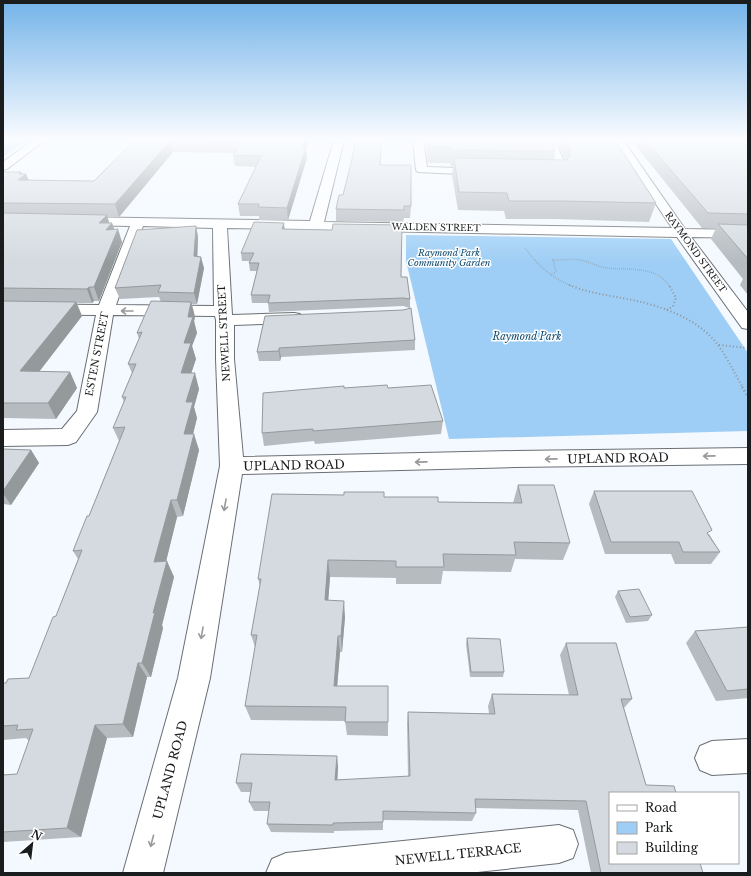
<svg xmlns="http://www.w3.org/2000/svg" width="751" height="876" font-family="'Libre Baskerville',serif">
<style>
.green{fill:#9ecef5}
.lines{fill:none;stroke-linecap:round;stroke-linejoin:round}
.minor-casing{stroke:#6a6f74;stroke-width:2}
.path-far2{stroke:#8f9396;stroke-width:1.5;stroke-dasharray:0.5 1.5;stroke-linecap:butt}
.path-far1{stroke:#8f9396;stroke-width:2;stroke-dasharray:1 2.5;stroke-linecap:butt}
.path{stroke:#8f9396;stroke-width:2.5;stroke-dasharray:1 3;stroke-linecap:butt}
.minor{fill:#fff;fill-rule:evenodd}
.wall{fill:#b6bbc0}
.shaded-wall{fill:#94999c}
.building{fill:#d4dadf;stroke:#94999c}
.oneway{stroke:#98999a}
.labels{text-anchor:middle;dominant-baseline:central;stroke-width:3;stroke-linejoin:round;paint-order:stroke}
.far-street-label{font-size:9px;fill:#1a1c1e;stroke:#fff}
.far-park-label{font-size:9px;font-style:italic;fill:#0c496f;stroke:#fff}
.street-label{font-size:10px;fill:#1a1c1e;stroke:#fff}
.park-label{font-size:10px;font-style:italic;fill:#0c496f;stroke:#fff}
.near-street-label{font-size:12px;fill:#1a1c1e;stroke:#fff}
</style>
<rect width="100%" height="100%" fill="#f3f9fe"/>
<!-- green -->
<path class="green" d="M 3,140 L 28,140 L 6,155 L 3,155 Z
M 406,235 L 671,239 L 748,353 L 748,431 L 449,439 L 406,261 Z"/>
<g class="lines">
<defs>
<path id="minor" d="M 33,140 L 45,140 L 7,169 L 3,170 L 3,162 Z
M 334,140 L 344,140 L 324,222 L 672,228 L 613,140 L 623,140 L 685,229 L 748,230 L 748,238 L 691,237 L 748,312 L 748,329 L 742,328 L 677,237 L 227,228 L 232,315 L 294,313 L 300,314 L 303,318 L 300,322 L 294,323 L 234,325 L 234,359 L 243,457 L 515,451 L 748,448 L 748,464 L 515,467 L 242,474 L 210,678 L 163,873 L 123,873 L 178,678 L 220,466 L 216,359 L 216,320 L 215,316 L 113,315 L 97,412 L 76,442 L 68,445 L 3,446 L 3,430 L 62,429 L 77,411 L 96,315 L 3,314 L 3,304 L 99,305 L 130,226 L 78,225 L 73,224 L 71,221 L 73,218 L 78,217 L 310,221 ZM 143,226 L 213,228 L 214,306 L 116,305 Z
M 413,140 L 423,140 L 427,167 L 482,169 L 486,170 L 488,172 L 486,174 L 482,175 L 418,172 L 416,170 Z
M 545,140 L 555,140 L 566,167 L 563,175 L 539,175 L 537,173 L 539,171 L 554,170 L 554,167 Z
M 748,739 L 748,773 L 712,775 L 700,770 L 695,758 L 700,746 L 712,741 Z
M 559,825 L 573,830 L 578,844 L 573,858 L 559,863 L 468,873 L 266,873 L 272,859 L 286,853 Z"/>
</defs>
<!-- minor casing -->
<use href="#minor" class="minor-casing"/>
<!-- path-far2 -->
<path class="path-far2" d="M 525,248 C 538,265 551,278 572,286
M 551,275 L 556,272 L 553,260 C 563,260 575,258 584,261 C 592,263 599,267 607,268 C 627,270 658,266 669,286"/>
<!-- path-far1 -->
<path class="path-far1" d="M 569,285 C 591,294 614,296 637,301 C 664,307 696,319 715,341 C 726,355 734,372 743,388
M 667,310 L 673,306 L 676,298 L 669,285
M 719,345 L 748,348"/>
<!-- path -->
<path class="path" d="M 742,387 L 748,397"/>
<!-- minor -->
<use href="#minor" class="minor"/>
</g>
<!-- wall -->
<path class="wall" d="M 135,140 L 310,140 L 306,149 L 307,158 L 288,220 L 259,220 L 259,216 L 240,216 L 238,204 L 256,167 L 235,166 L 233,155 L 234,153 L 173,152 L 119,217 L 107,217 L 109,223 L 112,223 L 114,229 L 122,242 L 99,301 L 94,301 L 92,303 L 77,303 L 82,316 L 39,372 L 70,372 L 77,388 L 56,419 L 3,418 L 3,172 L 21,172 L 22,174 L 29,180 L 94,181 Z
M 425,140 L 552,140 L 555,151 L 554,160 L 565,160 L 557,140 L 615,140 L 656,203 L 649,222 L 557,219 L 506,219 L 504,211 L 458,210 L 452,175 L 453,166 L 451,166 L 450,163 L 428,163 Z
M 631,140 L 748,140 L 748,295 L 740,285 L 743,279 L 711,239 L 716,228 L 702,228 Z
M 381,165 L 411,206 L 410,218 L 404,218 L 403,222 L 336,221 L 336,209 L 343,195 Z
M 196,226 L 198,237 L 197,256 L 204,268 L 197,304 L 192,304 L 195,317 L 194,321 L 197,333 L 192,346 L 196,359 L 191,373 L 199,389 L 194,407 L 197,418 L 193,434 L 199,450 L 183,516 L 177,517 L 166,561 L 174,577 L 162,625 L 163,628 L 151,677 L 147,677 L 133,737 L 107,738 L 81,837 L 3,842 L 3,775 L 17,774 L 29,741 L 26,738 L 3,740 L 3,683 L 6,683 L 29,678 L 56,616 L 78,559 L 73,551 L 89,516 L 119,441 L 113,428 L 124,402 L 122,397 L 132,373 L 128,364 L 139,339 L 137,333 L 161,302 L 159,297 L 120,299 L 115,288 Z
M 285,229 L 401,277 L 410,299 L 410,308 L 403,306 L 269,312 L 268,303 L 252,303 L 251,295 L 257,271 L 250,271 L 249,263 L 250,261 L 242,261 L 241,253 Z
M 265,316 L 415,340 L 415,350 L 281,357 L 280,361 L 259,361 L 257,352 Z
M 344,388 L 388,388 L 443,421 L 441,434 L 315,444 L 314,441 L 264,446 L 262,433 Z
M 3,449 L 31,450 L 39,463 L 11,505 L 3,504 Z
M 518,485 L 570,543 L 563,560 L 515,559 L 511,572 L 443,571 L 441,584 L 396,584 L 396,578 L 330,577 L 328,601 L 345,617 L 342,652 L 340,652 L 337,686 L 388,722 L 388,736 L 347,735 L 345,721 L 251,720 L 245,706 L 255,647 L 251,635 L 260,586 L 258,579 L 384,497 L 438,502 L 513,503 Z
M 594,491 L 709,534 L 720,552 L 711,564 L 675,564 L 671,554 L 605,554 L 589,504 Z
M 618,591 L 652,615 L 648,621 L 626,623 L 615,597 Z
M 748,627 L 748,698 L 716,701 L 686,643 L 695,631 Z
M 467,638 L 504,672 L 503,677 L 470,677 L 466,644 Z
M 566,643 L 632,699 L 624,708 L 646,785 L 703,873 L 591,873 L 578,810 L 475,808 L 476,813 L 472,821 L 383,820 L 383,830 L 334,831 L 334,833 L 271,832 L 267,824 L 269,811 L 254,811 L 249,802 L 251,792 L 241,792 L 236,783 L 338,766 L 337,780 L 408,777 L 407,723 L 408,712 L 489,714 L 488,706 L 492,694 L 569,695 L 560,655 Z"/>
<!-- shaded-wall -->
<path class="shaded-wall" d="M 305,140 L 310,140 L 306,149 L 307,158 L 288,220 L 287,208 L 302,147 Z
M 382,140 L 380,175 L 380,165 Z
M 170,141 L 173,152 L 119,217 L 115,204 Z
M 21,172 L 23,176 L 26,174 L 31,185 L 18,180 L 19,174 Z
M 107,215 L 110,225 L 112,223 L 116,235 L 118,229 L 122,242 L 99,301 L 94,287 L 99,223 Z
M 284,223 L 285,231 L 282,229 Z
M 196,226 L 198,237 L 197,268 L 194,256 Z
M 201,257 L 204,268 L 197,304 L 194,293 Z
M 89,287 L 94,301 L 92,303 L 87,289 Z
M 76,302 L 82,316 L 28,386 L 20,371 Z
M 191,302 L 195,317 L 194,321 L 197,333 L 192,346 L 196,359 L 186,389 L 181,373 L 184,343 Z
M 279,348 L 281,357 L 280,361 L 279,351 Z
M 70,372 L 77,388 L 56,419 L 48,403 Z
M 195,373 L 199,389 L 194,407 L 197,418 L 189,450 L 184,434 L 186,402 Z
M 194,434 L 199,450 L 183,516 L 177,500 Z
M 31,450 L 39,463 L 11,505 L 3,493 L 3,491 Z
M 171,500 L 177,517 L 162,578 L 154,562 Z
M 328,560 L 330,577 L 327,617 L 325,600 Z
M 167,561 L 174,577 L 162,625 L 163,628 L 151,677 L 142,663 L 153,613 Z
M 344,601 L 345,617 L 342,652 L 341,636 Z
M 338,636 L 340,652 L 336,701 L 334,686 Z
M 138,663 L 147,677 L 133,737 L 123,724 Z
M 95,725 L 107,738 L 81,837 L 67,828 Z
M 337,756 L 338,766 L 337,790 L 335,780 Z"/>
<!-- building -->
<path class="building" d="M 135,140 L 305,140 L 302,147 L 306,147 L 287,208 L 258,207 L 259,204 L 238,204 L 261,156 L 233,155 L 242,143 L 170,141 L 115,204 L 3,203 L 3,172 L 21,172 L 19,174 L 26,174 L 18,180 L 94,181 Z
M 355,140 L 382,140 L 380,165 L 411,165 L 411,206 L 404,206 L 404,210 L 336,209 L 339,195 L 343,195 L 353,155 Z
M 428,140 L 552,140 L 555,151 L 452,150 L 452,147 L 429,147 Z
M 567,140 L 615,140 L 656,203 L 561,201 L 509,201 L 507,193 L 459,192 L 454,158 L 567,160 L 570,155 L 569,146 Z
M 645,140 L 748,140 L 748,214 L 708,213 Z
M 3,213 L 107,215 L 99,223 L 112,223 L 106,230 L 118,229 L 94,287 L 89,287 L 87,289 L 3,288 Z
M 254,222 L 284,223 L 282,229 L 332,230 L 333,224 L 402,225 L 401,277 L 407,277 L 410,299 L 403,298 L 268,303 L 270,295 L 251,295 L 259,263 L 249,263 L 254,253 L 241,253 Z
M 718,224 L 748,225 L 748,259 Z
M 196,226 L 194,256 L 201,257 L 194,293 L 158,292 L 161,285 L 115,288 L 137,230 Z
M 3,301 L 76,302 L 20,371 L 70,372 L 48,403 L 3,403 Z
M 151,301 L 191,302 L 188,317 L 193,317 L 184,343 L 191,343 L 181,373 L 195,373 L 186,402 L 193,402 L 184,434 L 194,434 L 177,500 L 171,500 L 154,562 L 167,561 L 153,613 L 155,612 L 142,663 L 138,663 L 123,724 L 95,725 L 67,828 L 3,832 L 3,775 L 17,774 L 33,729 L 16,730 L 18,725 L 3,726 L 3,683 L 6,683 L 8,679 L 29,678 L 53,617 L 56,616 L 82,550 L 73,551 L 87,516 L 89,516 L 125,427 L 113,428 L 126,397 L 122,397 L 136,364 L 128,364 L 142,332 L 137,333 Z
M 411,308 L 415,340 L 279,348 L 279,351 L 257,352 L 265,316 L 403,310 Z
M 387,385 L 388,388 L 431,385 L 443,421 L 313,431 L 313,429 L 262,433 L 263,393 L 344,386 L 344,388 Z
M 3,449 L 31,450 L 3,491 Z
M 518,485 L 554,485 L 570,543 L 514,542 L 516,555 L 443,554 L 444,567 L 396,567 L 396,561 L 328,560 L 325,600 L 344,601 L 341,636 L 338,636 L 334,686 L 388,686 L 388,722 L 345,722 L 346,707 L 245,706 L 257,635 L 251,635 L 261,579 L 258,579 L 272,494 L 344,495 L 344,492 L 384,492 L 384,497 L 438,497 L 438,502 L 522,503 Z
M 594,491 L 692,491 L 712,530 L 707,533 L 720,552 L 683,552 L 679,542 L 611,542 Z
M 639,589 L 652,615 L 630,617 L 618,591 Z
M 748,627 L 748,689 L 727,691 L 695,631 Z
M 467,638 L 500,639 L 504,672 L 471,672 Z
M 566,643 L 616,643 L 632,699 L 621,699 L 646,785 L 674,786 L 676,793 L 610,793 L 610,863 L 700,863 L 703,873 L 601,873 L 586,801 L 475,799 L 476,813 L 383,811 L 383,822 L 333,823 L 333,825 L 267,824 L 270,802 L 249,802 L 252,783 L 236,783 L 241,754 L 337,756 L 335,780 L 410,776 L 408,712 L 495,714 L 492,694 L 578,695 Z"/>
<!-- one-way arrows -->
<defs><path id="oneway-shaft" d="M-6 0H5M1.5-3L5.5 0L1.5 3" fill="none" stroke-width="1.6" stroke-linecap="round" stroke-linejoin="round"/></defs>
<g class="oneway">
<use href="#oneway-shaft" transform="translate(127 311) rotate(-180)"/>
<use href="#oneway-shaft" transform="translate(709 456) rotate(179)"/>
<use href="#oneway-shaft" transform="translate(551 459) rotate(179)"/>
<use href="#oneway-shaft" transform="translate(421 462) rotate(179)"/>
<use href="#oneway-shaft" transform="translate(225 505) rotate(100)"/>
<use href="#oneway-shaft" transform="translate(202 633) rotate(100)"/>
<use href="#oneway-shaft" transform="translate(152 841) rotate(105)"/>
</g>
<!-- sky -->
<linearGradient id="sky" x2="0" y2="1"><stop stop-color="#73b3e9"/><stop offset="0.53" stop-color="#fafcff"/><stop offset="1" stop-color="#fafcff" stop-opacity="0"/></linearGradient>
<rect width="751" height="263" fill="url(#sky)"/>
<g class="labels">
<!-- far-street labels -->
<g class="far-street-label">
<text transform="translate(436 227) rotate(1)">WALDEN STREET</text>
<text transform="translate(696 252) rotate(54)">RAYMOND STREET</text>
</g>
<!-- far-park labels -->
<g class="far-park-label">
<text x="449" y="252">Raymond Park<tspan x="449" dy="10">Community Garden</tspan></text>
</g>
<!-- street labels -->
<g class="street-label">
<text transform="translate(224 333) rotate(-93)">NEWELL STREET</text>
<text transform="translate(97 354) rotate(-79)">ESTEN STREET</text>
</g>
<!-- park labels -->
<g class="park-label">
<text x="527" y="336">Raymond Park</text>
</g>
<!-- near-street labels -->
<g class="near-street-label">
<text transform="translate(618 458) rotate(-1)">UPLAND ROAD</text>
<text transform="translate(294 465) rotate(-1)">UPLAND ROAD</text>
<text transform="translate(170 770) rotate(-75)">UPLAND ROAD</text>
<text transform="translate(458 854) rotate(-6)">NEWELL TERRACE</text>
</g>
</g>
<!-- border -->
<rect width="751" height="876" fill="none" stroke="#1a1c1e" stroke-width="8"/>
<!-- legend -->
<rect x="609" y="792" width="130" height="72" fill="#ffffff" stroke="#a3a4a5"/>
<rect x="617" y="805" width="20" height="6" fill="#ffffff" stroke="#a3a4a5"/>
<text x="645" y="812" font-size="12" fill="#1a1c1e">Road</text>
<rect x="617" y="822" width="20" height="12" fill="#9ecef5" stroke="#a3a4a5"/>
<text x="645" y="832" font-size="12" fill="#1a1c1e">Park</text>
<rect x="617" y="842" width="20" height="12" fill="#d4dadf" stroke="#a3a4a5"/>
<text x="645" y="852" font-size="12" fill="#1a1c1e">Building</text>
<!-- north arrow -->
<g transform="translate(32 844) rotate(28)" stroke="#ffffff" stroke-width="3" paint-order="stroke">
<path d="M0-3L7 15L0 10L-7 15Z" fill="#1a1c1e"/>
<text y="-6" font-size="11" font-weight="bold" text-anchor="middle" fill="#1a1c1e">N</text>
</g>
</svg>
